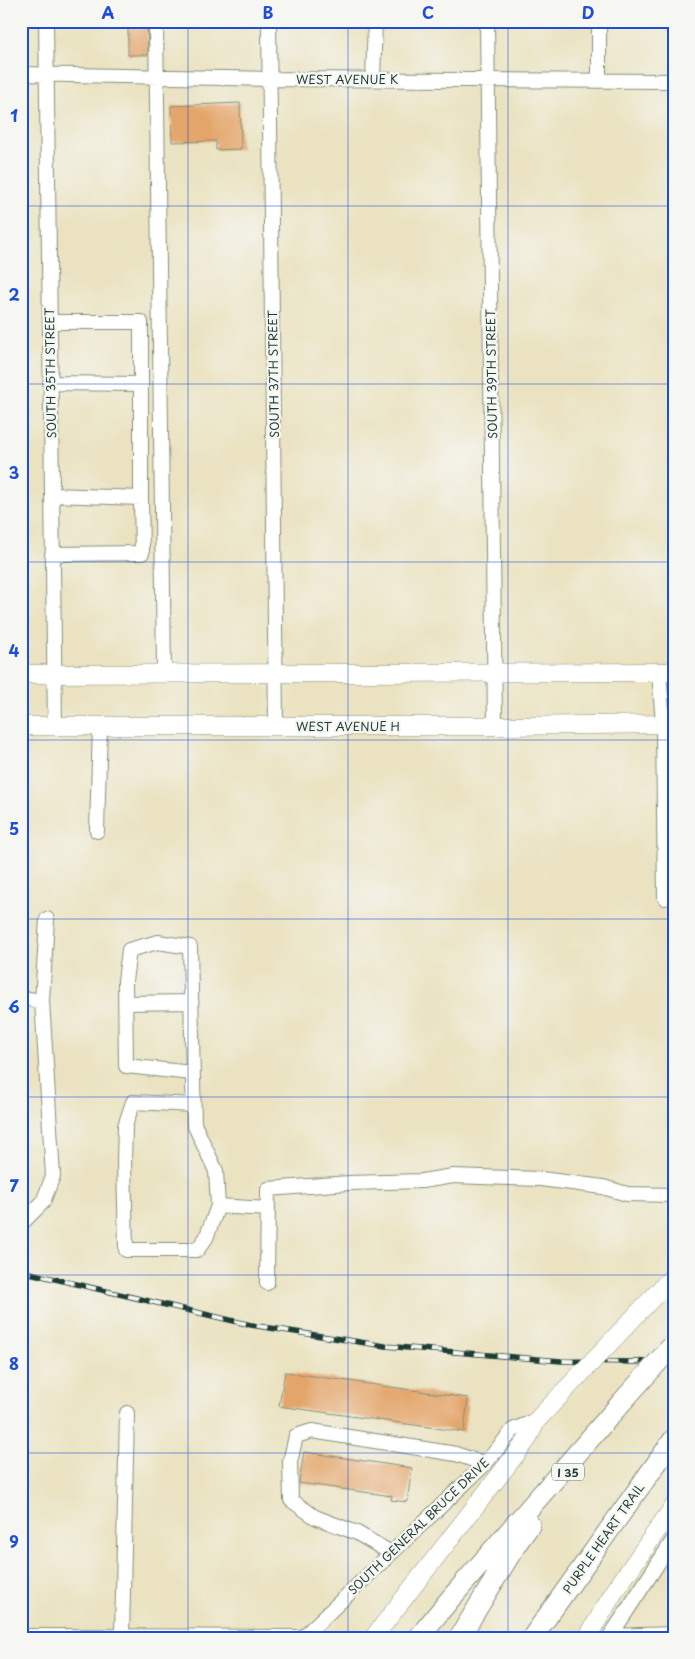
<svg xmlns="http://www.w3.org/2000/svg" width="695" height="1659" font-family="'Playpen Sans',sans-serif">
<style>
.building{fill:#e4a56b}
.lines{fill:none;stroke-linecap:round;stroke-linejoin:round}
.minor-casing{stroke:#84907a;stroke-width:16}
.major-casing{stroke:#84907a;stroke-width:19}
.highway-casing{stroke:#84907a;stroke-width:22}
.minor{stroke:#fff;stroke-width:14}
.major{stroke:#fff;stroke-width:18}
.highway{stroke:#fff;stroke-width:20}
.rail-casing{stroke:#1f3d34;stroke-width:5.5}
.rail{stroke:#f6f6f2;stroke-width:4;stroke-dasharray:11;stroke-linecap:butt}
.major-bridge-casing{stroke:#84907a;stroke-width:19;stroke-linecap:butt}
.highway-bridge-casing{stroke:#84907a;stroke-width:22;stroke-linecap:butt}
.major-bridge{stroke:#fff;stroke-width:18}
.highway-bridge{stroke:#fff;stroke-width:20}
.grid{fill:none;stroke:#1d4ed8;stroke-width:1;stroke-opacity:0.55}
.labels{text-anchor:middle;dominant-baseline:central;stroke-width:4.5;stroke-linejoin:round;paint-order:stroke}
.shield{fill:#f6f6f2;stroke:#60746d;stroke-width:1}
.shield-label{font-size:11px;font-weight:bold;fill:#1f3d34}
.street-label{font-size:12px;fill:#1f3d34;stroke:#f6f6f2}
.neatline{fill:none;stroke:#1d4ed8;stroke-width:2}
.grid-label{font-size:16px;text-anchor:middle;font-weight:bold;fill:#1d4ed8}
</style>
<rect width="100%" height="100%" fill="#f6f6f2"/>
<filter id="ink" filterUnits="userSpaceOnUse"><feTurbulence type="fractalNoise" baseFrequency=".02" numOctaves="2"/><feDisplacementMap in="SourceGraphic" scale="10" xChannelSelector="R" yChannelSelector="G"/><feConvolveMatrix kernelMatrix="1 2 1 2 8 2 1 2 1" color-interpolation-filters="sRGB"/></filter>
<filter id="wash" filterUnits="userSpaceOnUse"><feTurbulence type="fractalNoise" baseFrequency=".0096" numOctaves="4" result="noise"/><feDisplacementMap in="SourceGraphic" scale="20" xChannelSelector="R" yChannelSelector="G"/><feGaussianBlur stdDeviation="1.12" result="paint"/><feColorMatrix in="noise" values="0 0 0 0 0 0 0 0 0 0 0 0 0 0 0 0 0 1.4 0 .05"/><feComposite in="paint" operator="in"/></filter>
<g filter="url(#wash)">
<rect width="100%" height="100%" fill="#eae2c0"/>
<g id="blocks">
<!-- building -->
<path class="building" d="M 128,21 L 147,21 L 148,55 L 128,55 Z
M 240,103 L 241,149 L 216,150 L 216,141 L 172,142 L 171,106 Z
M 285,1372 L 468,1398 L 464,1432 L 279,1406 Z
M 304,1452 L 412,1468 L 407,1502 L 391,1500 L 392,1496 L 299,1483 Z"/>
</g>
</g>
<g filter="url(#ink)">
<use href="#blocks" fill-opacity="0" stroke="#84907a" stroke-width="1"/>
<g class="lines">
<defs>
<path id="minor" d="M 46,21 L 55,725
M 156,21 L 164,673
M 269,21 L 276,726
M 487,21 L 495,726
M 599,21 L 599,81
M 21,74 L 270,79 L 674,81
M 373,79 L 375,21
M 50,322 L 141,322 L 141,498 L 142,553 L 52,554
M 50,383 L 141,384
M 52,495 L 141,498
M 659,672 L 663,724 L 665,898
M 97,831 L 100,725
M 21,998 L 42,1001
M 126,1003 L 190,1002
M 192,1073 L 126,1066 L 125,981 L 129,950 L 158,942 L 190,947 L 194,1124 L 216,1171 L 218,1206 L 268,1209
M 193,1105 L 133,1102 L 125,1126 L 124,1161 L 126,1250 L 197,1250 L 206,1238 L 218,1206
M 21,1221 L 24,1221 L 43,1202 L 53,1176 L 42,1001 L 47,919
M 267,1283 L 268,1189 L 349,1183 L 422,1181 L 453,1176 L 541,1179 L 603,1187 L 627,1194 L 674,1195
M 391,1553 L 357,1533 L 315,1517 L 291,1500 L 290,1462 L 296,1436 L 312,1431 L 456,1454 L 485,1464
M 122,1635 L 127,1413
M 21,1636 L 302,1637
M 610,1636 L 674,1634
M 302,1638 L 485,1464 L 513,1430 L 537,1420
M 609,1638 L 674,1539"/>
<path id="major" d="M 21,674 L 674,672
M 21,726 L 495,726 L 674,724
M 373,1638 L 527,1440 L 537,1420
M 587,1638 L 614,1592 L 674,1506"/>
<path id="highway" d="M 418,1638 L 451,1598 L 621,1403
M 459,1638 L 517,1543 L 530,1525
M 532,1638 L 674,1439"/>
</defs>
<!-- minor casing -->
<use href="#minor" class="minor-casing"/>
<!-- major casing -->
<use href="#major" class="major-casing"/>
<!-- highway casing -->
<use href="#highway" class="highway-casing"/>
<!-- minor -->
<use href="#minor" class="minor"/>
<!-- major -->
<use href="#major" class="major"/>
<!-- highway -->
<use href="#highway" class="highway"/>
<defs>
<path id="rail" d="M 21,1271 L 251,1325 L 385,1346 L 561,1361 L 634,1362 L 674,1360"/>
</defs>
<!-- rail casing -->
<use href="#rail" class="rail-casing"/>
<!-- rail -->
<use href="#rail" class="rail"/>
<defs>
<path id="major-bridge" d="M 537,1420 L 674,1275"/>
<path id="highway-bridge" d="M 621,1403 L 674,1344"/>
</defs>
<!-- major-bridge casing -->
<use href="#major-bridge" class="major-bridge-casing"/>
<!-- highway-bridge casing -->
<use href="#highway-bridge" class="highway-bridge-casing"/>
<!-- major-bridge -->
<use href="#major-bridge" class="major-bridge"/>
<!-- highway-bridge -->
<use href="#highway-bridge" class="highway-bridge"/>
</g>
</g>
<!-- grid -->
<path class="grid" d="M 188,21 L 188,1638M 348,21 L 348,1638M 508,21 L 508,1638M 21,206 L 674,206M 21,384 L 674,384M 21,562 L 674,562M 21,740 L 674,740M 21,919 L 674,919M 21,1097 L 674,1097M 21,1275 L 674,1275M 21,1453 L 674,1453"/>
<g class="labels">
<!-- shield labels -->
<rect class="shield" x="552" y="1463.5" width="32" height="17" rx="4"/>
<g class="shield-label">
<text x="568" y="1472">I 35</text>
</g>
<!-- street labels -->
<g class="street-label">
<text x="347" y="79">WEST AVENUE K</text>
<text transform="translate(50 373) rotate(-91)">SOUTH 35TH STREET</text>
<text transform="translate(273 374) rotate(-91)">SOUTH 37TH STREET</text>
<text transform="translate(491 374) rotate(-91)">SOUTH 39TH STREET</text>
<text x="348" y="726">WEST AVENUE H</text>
<text transform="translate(418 1526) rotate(-44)">SOUTH GENERAL BRUCE DRIVE</text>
<text transform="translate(603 1538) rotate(-55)">PURPLE HEART TRAIL</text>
</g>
</g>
<!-- margin -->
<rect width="695" height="1659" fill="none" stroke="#f6f6f2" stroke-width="55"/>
<rect x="28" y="28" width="640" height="1604" class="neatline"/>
<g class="grid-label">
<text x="108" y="19">A</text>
<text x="268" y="19">B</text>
<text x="428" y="19">C</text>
<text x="588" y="19">D</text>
<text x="14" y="122">1</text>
<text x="14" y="301">2</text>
<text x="14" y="479">3</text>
<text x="14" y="657">4</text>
<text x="14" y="835">5</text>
<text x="14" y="1013">6</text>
<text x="14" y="1192">7</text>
<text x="14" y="1370">8</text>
<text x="14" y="1548">9</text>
</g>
</svg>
